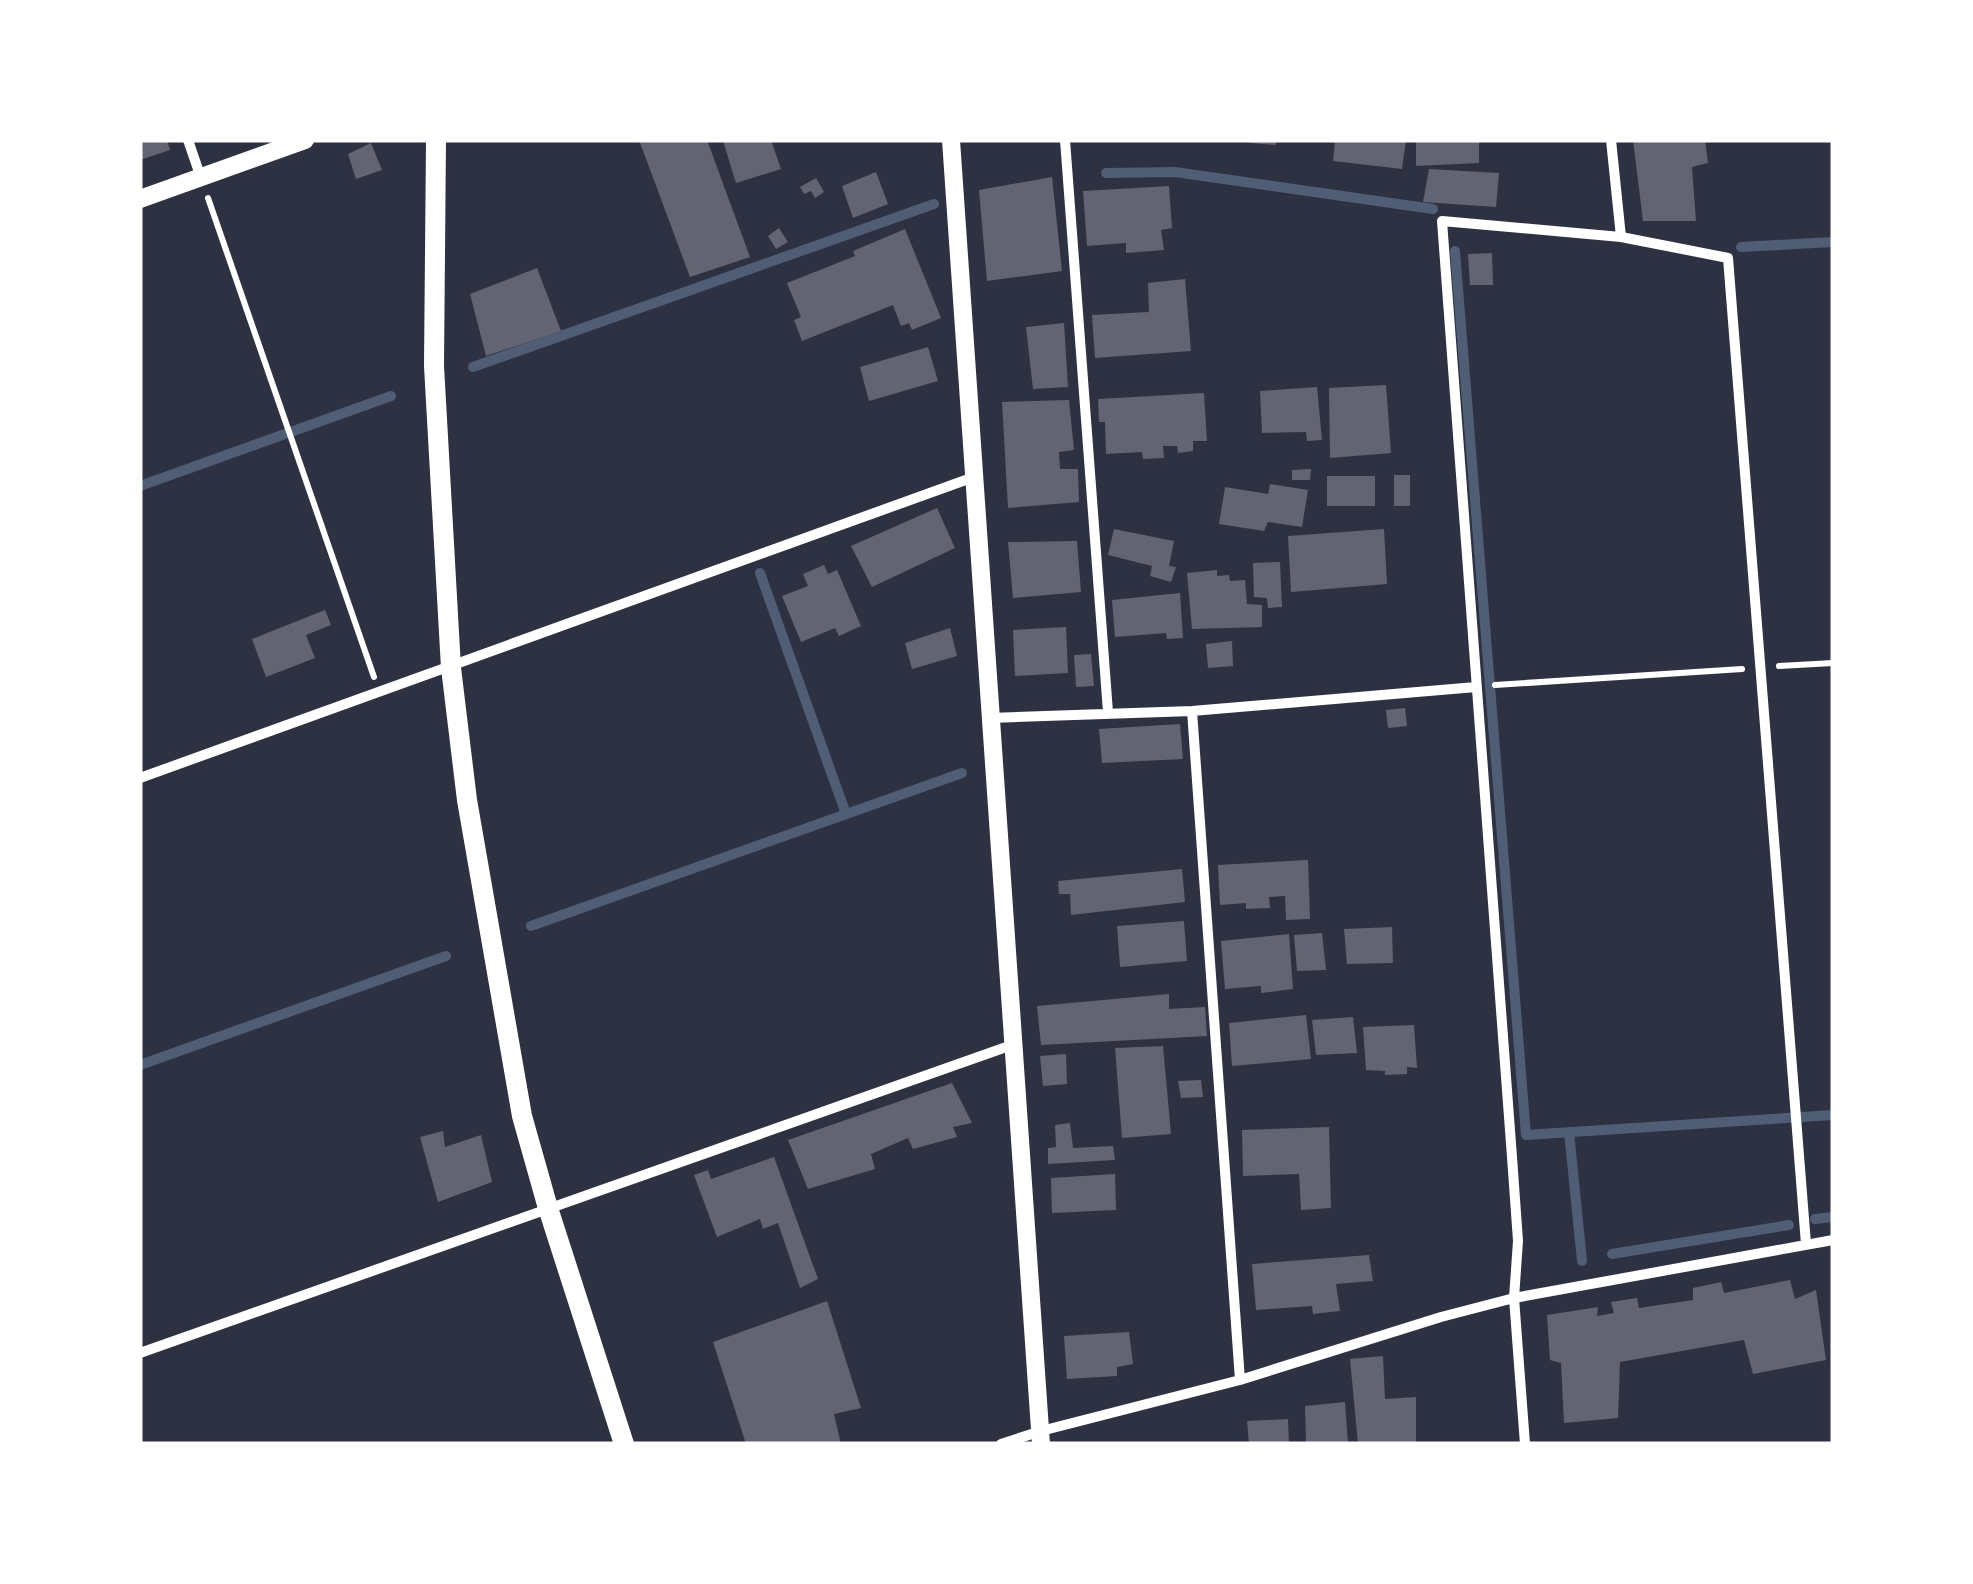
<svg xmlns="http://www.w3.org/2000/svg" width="1973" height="1584" font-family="Karla,sans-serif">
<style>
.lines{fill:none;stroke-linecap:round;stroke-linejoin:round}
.stream{stroke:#4f5d75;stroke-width:10}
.building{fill:#626471}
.path{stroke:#fff;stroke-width:6}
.minor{stroke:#fff;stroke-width:10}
.tertiary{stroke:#fff;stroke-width:18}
.secondary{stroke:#fff;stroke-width:20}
</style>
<rect width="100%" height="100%" fill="#2d3142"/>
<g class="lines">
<!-- stream -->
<path class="stream" d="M 1106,173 L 1175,172 L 1433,209
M 1741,247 L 1833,242
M 1455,251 L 1526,1135 L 1833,1115
M 473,367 L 934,204
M 140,486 L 391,396
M 760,573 L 846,814
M 531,926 L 962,773
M 140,1065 L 446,956
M 1569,1132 L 1582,1261
M 1815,1219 L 1833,1217
M 1612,1254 L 1789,1225"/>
</g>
<!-- building -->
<path class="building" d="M 140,140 L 167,140 L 170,150 L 140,160 Z
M 639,140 L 707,140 L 750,257 L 690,277 Z
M 771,140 L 781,169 L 736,183 L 723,141 Z
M 1250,140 L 1276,140 L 1276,145 L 1250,143 Z
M 1335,140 L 1406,140 L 1402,169 L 1333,161 Z
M 1416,140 L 1479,140 L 1479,163 L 1416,166 Z
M 1633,140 L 1705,140 L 1708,163 L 1692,167 L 1696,221 L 1643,221 Z
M 371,143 L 382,170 L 356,179 L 348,154 Z
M 1429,169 L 1499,173 L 1496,207 L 1423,202 Z
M 876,172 L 888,204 L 853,218 L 842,186 Z
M 1052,177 L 1062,271 L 987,281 L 979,190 Z
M 816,178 L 824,192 L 815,198 L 811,191 L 804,194 L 800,187 Z
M 1169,186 L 1172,228 L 1161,230 L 1164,250 L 1126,253 L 1126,243 L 1087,246 L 1083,191 Z
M 779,228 L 788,242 L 776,249 L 768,236 Z
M 905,229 L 941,318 L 912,330 L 909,323 L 901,326 L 893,305 L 802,341 L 794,320 L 801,317 L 787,283 L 855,256 L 853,251 Z
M 1492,253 L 1493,285 L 1470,285 L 1468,254 Z
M 537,268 L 561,331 L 486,356 L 470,294 Z
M 1185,279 L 1191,351 L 1095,358 L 1092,315 L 1149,312 L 1148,283 Z
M 1064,323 L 1068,387 L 1033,389 L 1026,327 Z
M 928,347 L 938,381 L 869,401 L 860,367 Z
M 1386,385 L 1391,453 L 1330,458 L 1329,388 Z
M 1317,387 L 1322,440 L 1307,441 L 1306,432 L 1262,433 L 1260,391 Z
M 1204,393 L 1207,441 L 1193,441 L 1193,451 L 1178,453 L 1177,446 L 1163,446 L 1164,458 L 1143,459 L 1142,452 L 1106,454 L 1105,422 L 1099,422 L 1098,399 Z
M 1069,400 L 1074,450 L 1059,452 L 1060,469 L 1078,469 L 1079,502 L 1008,508 L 1002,402 Z
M 1311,469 L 1310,480 L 1292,480 L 1292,470 Z
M 1394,475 L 1410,475 L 1410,506 L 1394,506 Z
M 1327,476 L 1375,476 L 1375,506 L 1327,506 Z
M 1270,484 L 1308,490 L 1302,527 L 1268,522 L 1264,531 L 1219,524 L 1225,487 L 1268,494 Z
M 937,508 L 955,548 L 872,587 L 851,546 Z
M 1114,529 L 1174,541 L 1169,566 L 1176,567 L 1171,582 L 1150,576 L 1152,566 L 1108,555 Z
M 1384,529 L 1387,584 L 1291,592 L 1288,536 Z
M 1077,541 L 1081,592 L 1013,598 L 1008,542 Z
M 1280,562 L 1282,607 L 1268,608 L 1267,598 L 1254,597 L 1253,563 Z
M 824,565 L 828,574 L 837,570 L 861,626 L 839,636 L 835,628 L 801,642 L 782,596 L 808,586 L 803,574 Z
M 1217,570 L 1217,576 L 1229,575 L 1230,581 L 1245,580 L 1247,604 L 1262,605 L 1262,627 L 1192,629 L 1187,573 Z
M 1180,593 L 1183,638 L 1167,639 L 1166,633 L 1115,637 L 1112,600 Z
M 325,610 L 331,625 L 306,635 L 315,658 L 266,677 L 252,639 Z
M 1066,627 L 1068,673 L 1015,676 L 1013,630 Z
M 950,628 L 957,656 L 912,669 L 905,643 Z
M 1232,641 L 1233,666 L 1208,668 L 1206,644 Z
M 1091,654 L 1094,686 L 1076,687 L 1074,655 Z
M 1405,708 L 1407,726 L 1388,728 L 1386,710 Z
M 1180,724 L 1183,759 L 1102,763 L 1099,729 Z
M 1308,860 L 1310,919 L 1286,920 L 1285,896 L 1269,897 L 1270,908 L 1246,909 L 1246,903 L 1220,905 L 1218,865 Z
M 1182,869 L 1185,902 L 1071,915 L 1070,894 L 1059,894 L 1058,881 Z
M 1184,921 L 1187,961 L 1120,967 L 1117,926 Z
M 1392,927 L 1393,963 L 1347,964 L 1344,929 Z
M 1322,933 L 1326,970 L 1297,971 L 1294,935 Z
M 1289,934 L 1293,989 L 1261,993 L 1261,986 L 1225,989 L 1221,941 Z
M 1169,994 L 1169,1009 L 1205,1007 L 1207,1036 L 1041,1045 L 1037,1006 Z
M 1306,1015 L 1311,1059 L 1232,1066 L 1229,1023 Z
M 1353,1017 L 1357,1053 L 1316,1055 L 1312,1020 Z
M 1414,1025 L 1417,1068 L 1407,1067 L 1407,1074 L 1385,1075 L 1385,1071 L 1366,1070 L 1363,1027 Z
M 1163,1046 L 1171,1134 L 1122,1138 L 1115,1048 Z
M 1066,1054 L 1067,1084 L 1043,1086 L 1040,1056 Z
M 1201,1080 L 1203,1097 L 1181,1098 L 1178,1081 Z
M 952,1083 L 972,1123 L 953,1127 L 957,1137 L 913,1149 L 908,1138 L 871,1154 L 875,1169 L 808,1189 L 788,1140 Z
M 1070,1123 L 1073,1148 L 1113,1146 L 1115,1160 L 1048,1164 L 1048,1148 L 1056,1147 L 1055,1125 Z
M 1329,1127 L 1331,1208 L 1301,1210 L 1299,1174 L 1243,1176 L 1242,1130 Z
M 443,1131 L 445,1147 L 481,1135 L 492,1182 L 438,1202 L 420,1137 Z
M 774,1157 L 818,1279 L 800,1288 L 778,1223 L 763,1229 L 760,1219 L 717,1237 L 694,1175 L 708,1170 L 711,1179 Z
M 1115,1174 L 1116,1210 L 1052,1213 L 1051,1178 Z
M 1369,1255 L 1373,1281 L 1336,1284 L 1340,1311 L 1313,1314 L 1312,1306 L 1256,1310 L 1252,1264 Z
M 1790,1280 L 1795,1299 L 1816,1290 L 1826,1360 L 1753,1374 L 1744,1340 L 1620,1362 L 1618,1418 L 1564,1423 L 1561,1363 L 1550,1360 L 1547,1315 L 1598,1307 L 1597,1316 L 1614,1313 L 1611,1302 L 1637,1298 L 1639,1308 L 1693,1300 L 1693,1288 L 1721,1282 L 1724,1293 Z
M 827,1301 L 861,1408 L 834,1414 L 841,1444 L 746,1444 L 713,1342 Z
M 1129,1332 L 1133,1364 L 1117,1367 L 1117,1376 L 1067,1379 L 1064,1336 Z
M 1383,1356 L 1385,1399 L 1416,1397 L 1416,1444 L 1358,1444 L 1350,1359 Z
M 1345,1402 L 1348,1444 L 1306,1444 L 1305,1406 Z
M 1288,1419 L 1289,1444 L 1249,1444 L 1247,1421 Z"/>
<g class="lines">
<!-- path -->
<path class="path" d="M 208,198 L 374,677
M 1779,666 L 1833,663
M 1495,685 L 1742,669"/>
<!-- minor -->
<path class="minor" d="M 188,140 L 201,178
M 1065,140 L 1108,712
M 1621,237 L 1728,258 L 1806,1244
M 1192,711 L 1240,1380
M 990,718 L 1192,711 L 1476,687
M 140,778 L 974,477
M 140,1353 L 1012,1045
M 1001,1444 L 1041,1431 L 1240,1380 L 1441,1317 L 1514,1298 L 1833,1240
M 1525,1444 L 1514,1298 L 1518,1241 L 1512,1157 L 1442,221 L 1621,237 L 1611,140"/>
<!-- tertiary -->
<path class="tertiary" d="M 951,140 L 1041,1444
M 140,199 L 305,140"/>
<!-- secondary -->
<path class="secondary" d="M 436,140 L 434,366 L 451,668 L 467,800 L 522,1116 L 548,1208 L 624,1444"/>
</g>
<!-- border -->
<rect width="1973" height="1584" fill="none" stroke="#ffffff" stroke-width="285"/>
</svg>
